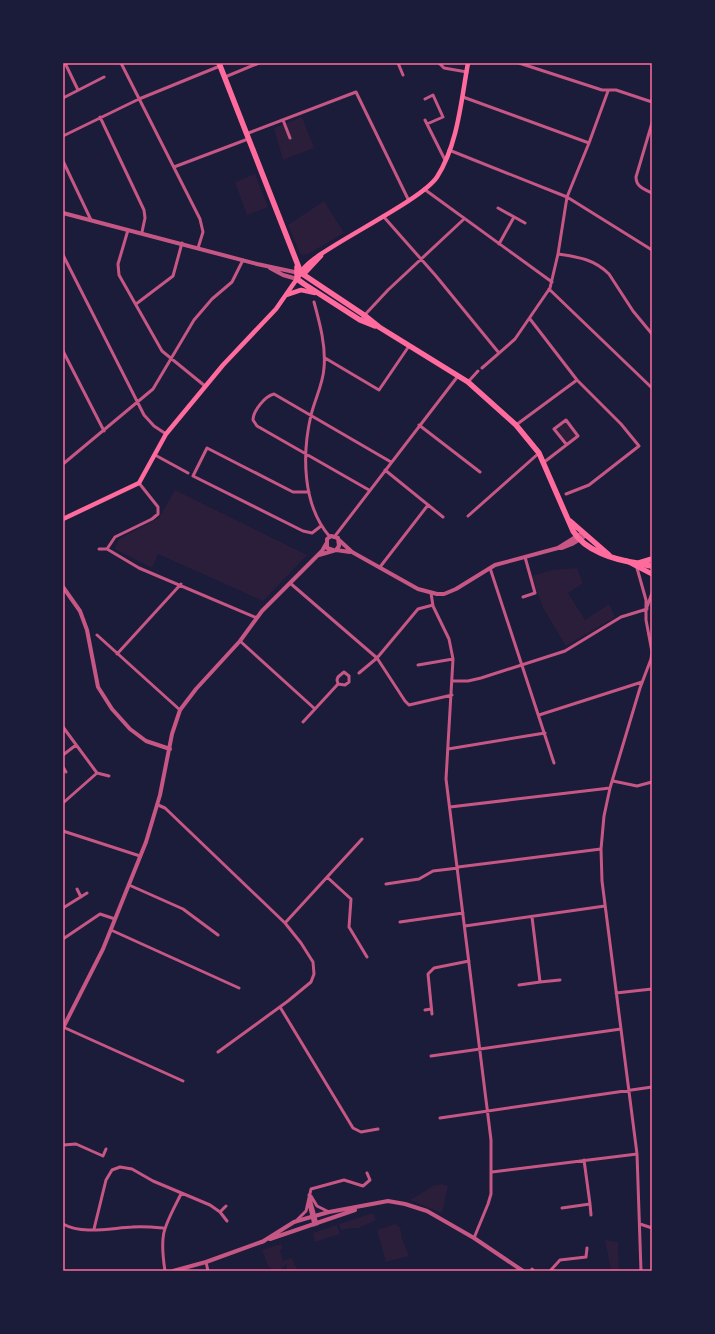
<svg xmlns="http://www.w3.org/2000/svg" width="715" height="1334" font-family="Literata,serif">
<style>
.green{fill:#2a1e3b}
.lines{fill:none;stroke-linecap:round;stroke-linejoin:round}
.minor{stroke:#c65784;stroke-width:3}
.tertiary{stroke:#c65784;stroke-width:4}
.secondary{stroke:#ff6b9d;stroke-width:4.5}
.primary{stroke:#ff6b9d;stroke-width:5}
.trunk{stroke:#ff6b9d;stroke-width:5.5}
.neatline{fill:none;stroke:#ff6b9d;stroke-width:1.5}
</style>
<rect width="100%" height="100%" fill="#1b1b3a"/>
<!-- green -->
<path class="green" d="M 302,117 L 314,148 L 283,160 L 274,128 Z
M 255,174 L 268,207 L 247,215 L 235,182 Z
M 324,201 L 344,233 L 308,254 L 301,255 L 288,225 Z
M 566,420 L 578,436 L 566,444 L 554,429 Z
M 175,490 L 307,555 L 263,601 L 158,554 L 152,568 L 115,549 L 119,539 L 159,518 Z
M 577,568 L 583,583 L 568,593 L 585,620 L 609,604 L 615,617 L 566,646 L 543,608 L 532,576 L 552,570 Z
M 442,1184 L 448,1186 L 442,1213 L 410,1200 L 433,1186 Z
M 373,1213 L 376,1220 L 358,1228 L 350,1228 L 341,1230 L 339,1224 Z
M 395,1224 L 400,1227 L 402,1239 L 409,1256 L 386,1262 L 377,1230 Z
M 337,1225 L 340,1234 L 315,1242 L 313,1233 Z
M 605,1240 L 618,1242 L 619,1271 L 611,1271 Z
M 281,1244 L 283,1249 L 280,1250 L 283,1261 L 292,1258 L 298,1271 L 289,1271 L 286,1268 L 287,1264 L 278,1271 L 274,1271 L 268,1266 L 262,1250 Z"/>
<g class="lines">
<!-- minor -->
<path class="minor" d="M 65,63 L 78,90
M 121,63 L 200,219 L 203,232 L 198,248
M 398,63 L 403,75
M 439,63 L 444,68 L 467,72
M 519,63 L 602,90 L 616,90 L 652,102
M 225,77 L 259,63
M 463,97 L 589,143
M 63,98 L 104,77
M 425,99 L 433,95 L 443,117 L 427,124
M 100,117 L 144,210 L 145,218 L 142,232
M 283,120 L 290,138
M 425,120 L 445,160
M 652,123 L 636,177 C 636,187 644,189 652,193
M 246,134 L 356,92 L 408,199
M 63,136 L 139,99 L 220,66
M 449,150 L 567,197 L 652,250
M 63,161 L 91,220
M 174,167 L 248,139
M 424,189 L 552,282
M 498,208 L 525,223
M 383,216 L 436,276 L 499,353
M 128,230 L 118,264 L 119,275 L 162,351 L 205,386
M 499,244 L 514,217
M 558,254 C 578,257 594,259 609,274 L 633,311 L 652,334
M 63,255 L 144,415 L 154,426 L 166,434
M 549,289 L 652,388
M 314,302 C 320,324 326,346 324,368 C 323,384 315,399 311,415 C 302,454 302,505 330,537
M 136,304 L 173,276 L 182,243
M 530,319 L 577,380 L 621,424 L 639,446 L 589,485 L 566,494
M 360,320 L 388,290 L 464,219
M 63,351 L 104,431
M 325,358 L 379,390 L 409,346
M 482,368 L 515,339 L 550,288 L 558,254 L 567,197 L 589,143 L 608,91
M 468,382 L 478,371
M 419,425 L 480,472
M 516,425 L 577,380
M 155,455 L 188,473
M 543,463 L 578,436 L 566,420 L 554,429 L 566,444
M 63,464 L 153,389 L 194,320 L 212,299 L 232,282 L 243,260
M 385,470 L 443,517
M 369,490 L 257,426 L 253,420 C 253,411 265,396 274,394 L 391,462
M 309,492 L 293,492 L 207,448 L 193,476 L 303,531 L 312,533 L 321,526
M 468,516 L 539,453
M 335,536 L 458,376
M 99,549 L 107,549 L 115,537 L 152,519 L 158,514 L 158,507 L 139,483
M 107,549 L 139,568 L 257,618
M 380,567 L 428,505
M 490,568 L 554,763
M 637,568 L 646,600 L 646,620 L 652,652 L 651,659 L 640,688 L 610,788 L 604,816 L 601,849 L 602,881 L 637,1154 L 641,1271
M 290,583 L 377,658 L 405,701 L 409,705 L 452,695
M 431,593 L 433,606 L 449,639 L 453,659 L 446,779 L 491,1140 L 491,1194 L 488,1204 L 474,1238
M 523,597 L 535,593 L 525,557
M 647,607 L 652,593
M 97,635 L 180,710
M 240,641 L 315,709
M 117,654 L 181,584
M 418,665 L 453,659
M 359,673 L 377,658 L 418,609 L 433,605
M 453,681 L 468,681 L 481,678 L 565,651 L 621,617 L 647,609
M 539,715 L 642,682
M 303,722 L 338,684 L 337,680 L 338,677 L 344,672 L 349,676 L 349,682 L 345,685 L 338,684
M 63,727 L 97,773
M 448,749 L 545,733
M 63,755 L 76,745
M 63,767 L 66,772
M 613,781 L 637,786 L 652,782
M 63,803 L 97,773 L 109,776
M 158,805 L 165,808 L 285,923 L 301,943 L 313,962 L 314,974 L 311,982 L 288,1001 L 218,1052
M 450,807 L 610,788
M 63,831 L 140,856
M 458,867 L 601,849
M 327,877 L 351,899 L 349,927 L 367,957
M 386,884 L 419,879 L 433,871 L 458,868
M 129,885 L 183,909 L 218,935
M 77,889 L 81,897
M 63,908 L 87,893
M 532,917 L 540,982 L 560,980
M 400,922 L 463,913
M 285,923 L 362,839
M 465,926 L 605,906
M 111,930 L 239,988
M 63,939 L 100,914 L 115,919
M 519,985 L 540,982
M 616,993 L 652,989
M 280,1007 L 353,1128 L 361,1132 L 378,1129
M 425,1010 L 431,1009
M 432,1014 L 428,974 L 434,968 L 469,961
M 63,1027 L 183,1081
M 431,1056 L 621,1029
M 440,1118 L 652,1087
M 63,1145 L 76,1144 L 103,1156 L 106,1149
M 492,1172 L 637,1154
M 309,1195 L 317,1224
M 311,1196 L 317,1206 L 329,1212
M 309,1204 L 314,1225
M 590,1204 L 591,1215
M 562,1208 L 590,1204 L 584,1160
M 220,1212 L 226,1206
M 297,1220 L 306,1211 L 311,1189 L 344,1180 L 363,1186 L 370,1180 L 367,1173
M 63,1224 C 83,1235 111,1228 132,1227 C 142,1226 153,1227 163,1228
M 640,1224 L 652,1228
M 94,1229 L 106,1180 L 112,1170 L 120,1167 L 132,1169 L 153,1181 L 210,1205 L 220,1212 L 227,1221
M 206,1262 L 208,1271
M 532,1269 L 534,1271
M 165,1271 C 159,1232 164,1228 181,1194
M 550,1271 L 560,1260 L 586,1257 L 587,1248"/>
<!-- tertiary -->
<path class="tertiary" d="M 63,213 L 257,264 L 299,273
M 270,268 L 283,275 L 297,279
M 339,540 L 352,552 L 418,589 L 437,594 L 444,594 L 456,589 L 495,565 L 558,548 L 562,548 L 572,544 L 585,536
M 558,548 L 582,533
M 336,550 L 350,552
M 319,555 L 336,550 L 339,546 L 338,538 L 331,536 L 327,539 L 327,548 L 333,550
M 63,587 L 80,611 L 87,630 L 98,687 L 112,709 L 130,729 L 146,741 L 170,749
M 63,1028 L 103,949 L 146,842 L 160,795 L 172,734 L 180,710 L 196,689 L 240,641 L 262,611 L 322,551 L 326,544
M 270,1239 L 355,1210
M 262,1242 L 294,1222 L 304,1219 L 329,1212 L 388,1201 L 405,1204 L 427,1211 L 474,1238 L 523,1271
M 173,1271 L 206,1262 L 264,1241"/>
<!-- secondary -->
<path class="secondary" d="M 301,273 L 306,272 L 321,256
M 286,295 L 301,290 L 315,293
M 63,519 L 139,483 L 166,434 L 223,365 L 276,309 L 301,273 C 305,254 419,204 437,177 C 458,144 461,101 468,63"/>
<!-- primary -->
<path class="primary" d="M 627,561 L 652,574"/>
<!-- trunk -->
<path class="trunk" d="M 219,63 L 301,273 L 364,315 L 379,327 L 468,382 L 516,425 L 539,453 L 573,531 C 585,551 615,560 637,563 C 643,564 646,566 652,566
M 297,267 L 297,279 L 304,284 L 360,320 L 375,326
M 570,521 L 609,555
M 639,563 L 652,559"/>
</g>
<!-- border -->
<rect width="715" height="1334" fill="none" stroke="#1b1b3a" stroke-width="128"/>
<rect x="64" y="64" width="587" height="1206" class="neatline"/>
</svg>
